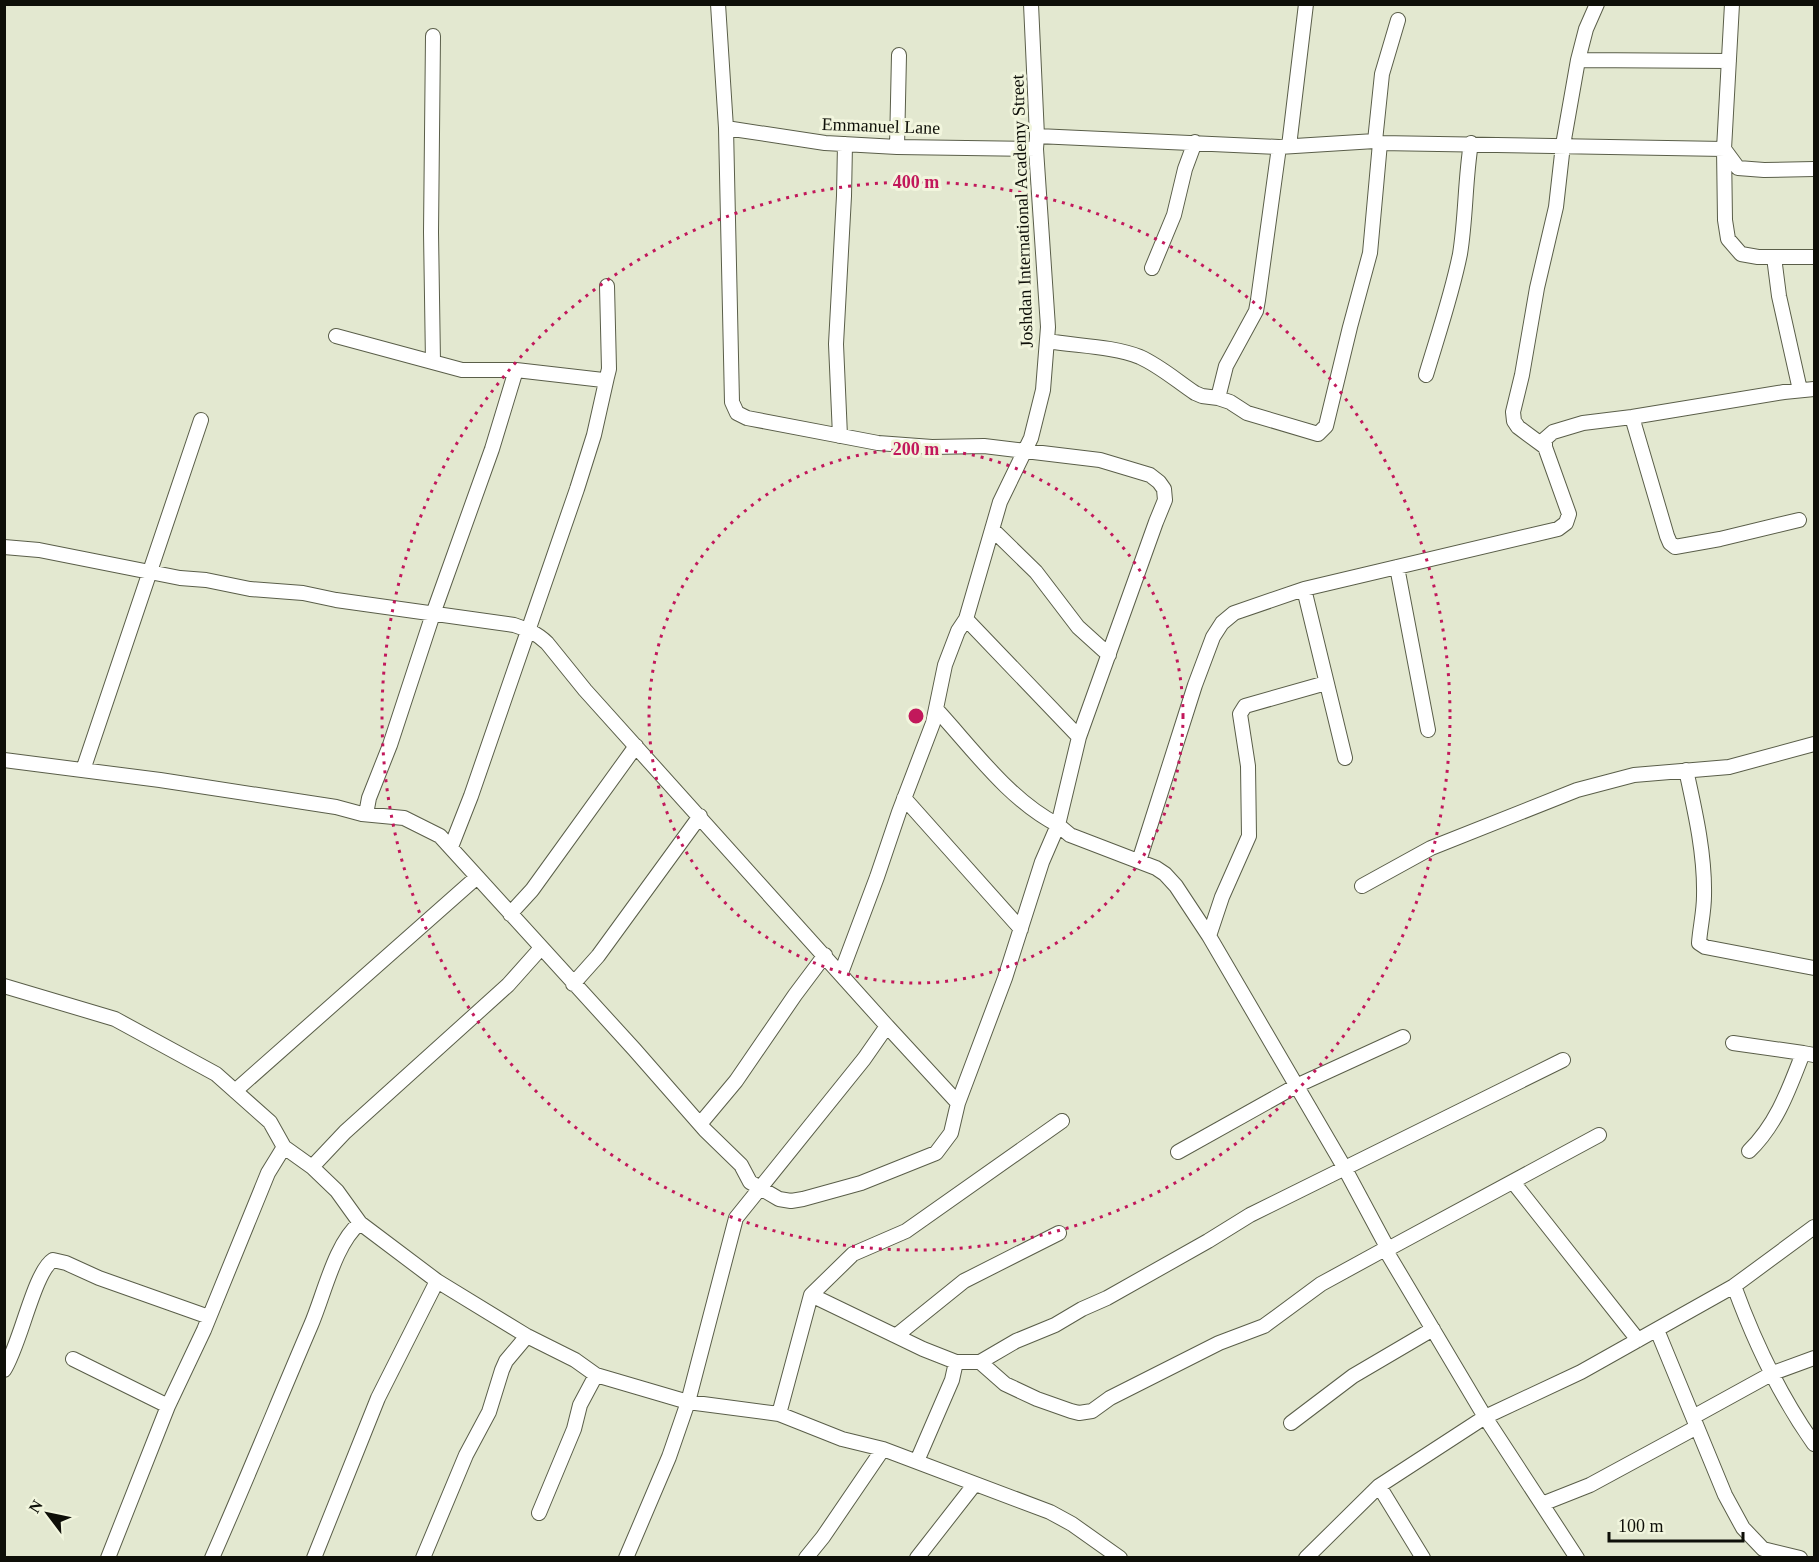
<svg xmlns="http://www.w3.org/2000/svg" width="1819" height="1562" font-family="'Times New Roman',serif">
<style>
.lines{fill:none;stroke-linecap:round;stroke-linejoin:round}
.minor-casing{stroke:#5a5e49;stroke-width:16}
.minor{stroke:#fff;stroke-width:14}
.ring{fill:none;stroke:#c2185b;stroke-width:3;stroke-dasharray:3 6}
.labels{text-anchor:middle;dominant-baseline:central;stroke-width:6;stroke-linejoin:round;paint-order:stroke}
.street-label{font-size:18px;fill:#0e0f08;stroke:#f1f5dd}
.centre{fill:#c2185b;stroke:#f1f5dd;stroke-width:3}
.ring-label{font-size:18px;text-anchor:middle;font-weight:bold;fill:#c2185b;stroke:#f1f5dd;stroke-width:6;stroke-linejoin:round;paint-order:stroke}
</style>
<rect width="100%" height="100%" fill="#e3e8d0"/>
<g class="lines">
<defs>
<path id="minor" d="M 718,4 L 726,128 L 732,402 L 737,413 L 747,418 L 878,443 L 932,447 L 984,446 L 1100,460 L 1150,475 L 1159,482 L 1164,489 L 1165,500 L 1156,522 L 1079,737 L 1058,825 C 1009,800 973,749 936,709
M 1732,4 L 1724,149 L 1725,220 L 1728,239 L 1741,254 L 1758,257 L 1814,257
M 433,36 L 431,232 L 433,362
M 1578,60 L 1729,61
M 726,128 L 825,143 L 897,147 L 1036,149
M 1037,136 L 1279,147 L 1375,141 L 1380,143 L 1724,149 L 1738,168 L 1764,170 L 1814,169
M 1375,141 L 1382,74 L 1398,20
M 1289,146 L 1306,4
M 897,147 L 899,55
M 1279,147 L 1258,300 L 1256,311 L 1226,366 L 1218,398 L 1230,402 L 1247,413 L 1318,434 L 1326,426 L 1350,327 L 1370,253 L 1380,143
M 1774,257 L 1779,296 L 1800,390
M 1152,268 L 1174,215 L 1185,169 L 1195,142
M 336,336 L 462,370 L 516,370 L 603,380 L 607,377 L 609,369 L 607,286
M 1047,341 C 1076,346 1113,346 1140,357 C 1160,366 1177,381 1195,393 L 1202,396 L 1218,398
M 1426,375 C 1438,335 1452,294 1460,254 C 1466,217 1465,180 1471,143
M 1632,417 L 1667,536 L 1670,543 L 1675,547 L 1720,539 L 1799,520
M 840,436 L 836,344 L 844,196 L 845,144
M 1545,447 L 1518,427 L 1514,421 L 1513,412 L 1522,375 L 1537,288 L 1556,207 L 1563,145 L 1578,60 L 1586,29 L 1597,4
M 992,529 L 1036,572 L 1078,627 L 1109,655
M 4,547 L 39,550 L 180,578 L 206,580 L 250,589 L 303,593 L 336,600 L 514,625 C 526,629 537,633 547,643 L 585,690 L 887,1026
M 1397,567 L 1428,730
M 1304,589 L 1345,758
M 966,619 L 1079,737
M 4,760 L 160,780 L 336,807 L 362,814 L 404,818 L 440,836 L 634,1049 L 705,1130 L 741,1165 L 750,1182 L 779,1199 L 791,1201 L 803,1199 L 861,1183 L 936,1153 L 951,1133 L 958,1103
M 83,770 L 201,420
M 1686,770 C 1695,811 1705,854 1704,896 C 1704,912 1700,928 1699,943 L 1705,947 L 1814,968
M 904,798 L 1021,929
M 366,814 L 369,798 L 390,745 L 433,614 L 492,449 L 516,370
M 451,847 L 471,796 L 577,489 L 594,435 L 607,377
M 1139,861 L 1195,685 L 1213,637 L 1222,623 L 1234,613 L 1304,589 L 1558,529 L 1566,523 L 1569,514 L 1545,447 L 1545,439 L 1553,432 L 1583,423 L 1632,417 L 1784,392 L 1814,389
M 1362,886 L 1431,848 L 1577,790 L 1634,775 L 1729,767 L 1814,744
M 510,914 L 532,890 L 636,746
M 1209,936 L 1222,897 L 1249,836 L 1248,766 L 1240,714 L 1245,706 L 1326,683
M 841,973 L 877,877 L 899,812 L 933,723 L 945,665 L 958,631 L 966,619 L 1000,502 L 1031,438 L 1043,390 L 1048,327 L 1036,149 L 1037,136 L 1031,4
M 573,984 L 598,956 L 700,816
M 4,986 L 115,1019 L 216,1074 L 270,1122 L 284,1147 L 312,1167 L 337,1191 L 360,1223 L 437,1281 L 527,1336 L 575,1360 L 596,1375 L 688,1402 L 779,1414 L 842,1439 L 883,1449 L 1050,1512 L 1072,1524 L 1120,1558
M 1733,1043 L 1803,1053
M 235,1091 L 477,877
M 700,1124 L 736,1081 L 795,995 L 825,955
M 1749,1151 C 1777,1124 1789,1089 1803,1053 L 1814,1055
M 1178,1152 L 1296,1086 L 1403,1037
M 312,1167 L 345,1132 L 508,985 L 541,948
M 1513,1182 L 1638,1340
M 1388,1249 L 1599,1135
M 1734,1286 C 1754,1341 1780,1396 1814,1444
M 811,1295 L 923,1349 L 956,1362 L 980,1362 L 1005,1384 L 1037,1399 L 1071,1411 L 1079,1413 L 1092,1411 L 1110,1398 L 1219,1343 L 1264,1326 L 1321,1284 L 1385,1249
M 1657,1330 L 1725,1495 L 1743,1528 L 1763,1549 L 1800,1558
M 897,1335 L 964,1281 L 1059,1233
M 73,1359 L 168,1406
M 980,1362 L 1016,1341 L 1055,1325 L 1082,1309 L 1107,1298 L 1208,1241 L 1250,1215 L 1563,1060
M 4,1370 C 20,1346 34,1272 53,1260 L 66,1263 L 99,1278 L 209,1317
M 779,1414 L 811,1295 L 853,1254 L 906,1231 L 1062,1121
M 1693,1417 L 1773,1373 L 1814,1358
M 1291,1423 L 1353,1376 L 1433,1329
M 917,1461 L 952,1380 L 956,1362
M 1379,1486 L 1423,1558
M 1542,1504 L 1590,1485 L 1697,1427
M 539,1513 L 574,1429 L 580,1405 L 596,1375
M 108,1558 L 168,1406 L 204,1330 L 268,1173 L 284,1147
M 212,1558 C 246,1481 278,1402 311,1325 C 324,1295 335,1243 360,1223
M 314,1558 L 378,1398 L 437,1281
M 423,1558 L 466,1455 L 489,1412 L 502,1370 L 506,1361 L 527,1336
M 626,1558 L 669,1457 L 688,1402 L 736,1218 L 864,1059 L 887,1026 L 958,1103 L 1005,978 L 1042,862 L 1058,825 L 1070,835 L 1156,868 L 1165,874 L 1176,886 L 1209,936 L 1344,1167 L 1388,1249 L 1385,1249 L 1485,1417 L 1577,1558
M 806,1558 L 823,1537 L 883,1449
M 917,1558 L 974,1485
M 1306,1558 L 1379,1486 L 1485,1417 L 1581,1372 L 1734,1286 L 1814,1227"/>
</defs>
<!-- minor casing -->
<use href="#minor" class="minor-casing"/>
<!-- minor -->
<use href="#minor" class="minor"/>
</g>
<!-- distance rings -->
<g class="ring">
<circle cx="916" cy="716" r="267"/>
<circle cx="916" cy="716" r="534"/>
</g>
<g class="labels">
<!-- street labels -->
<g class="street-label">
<text transform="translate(881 126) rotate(2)">Emmanuel Lane</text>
<text transform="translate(1022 211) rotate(-92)">Joshdan International Academy Street</text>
</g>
</g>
<circle cx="916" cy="716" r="9" class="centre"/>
<g class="ring-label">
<text x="916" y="188">400 m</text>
<text x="916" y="455">200 m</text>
</g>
<!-- border -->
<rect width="1819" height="1562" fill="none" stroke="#0e0f08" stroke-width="12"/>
<!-- north arrow -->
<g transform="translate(48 1514) rotate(302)" stroke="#f1f5dd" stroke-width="4.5" paint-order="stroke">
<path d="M0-4.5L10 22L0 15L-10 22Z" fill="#0e0f08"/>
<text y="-9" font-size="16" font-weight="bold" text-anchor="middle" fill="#0e0f08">N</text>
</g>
<!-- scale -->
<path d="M1609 1532v9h134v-9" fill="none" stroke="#0e0f08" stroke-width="3"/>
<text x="1618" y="1532" font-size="18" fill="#0e0f08" stroke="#f1f5dd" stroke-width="4.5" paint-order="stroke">100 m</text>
</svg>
